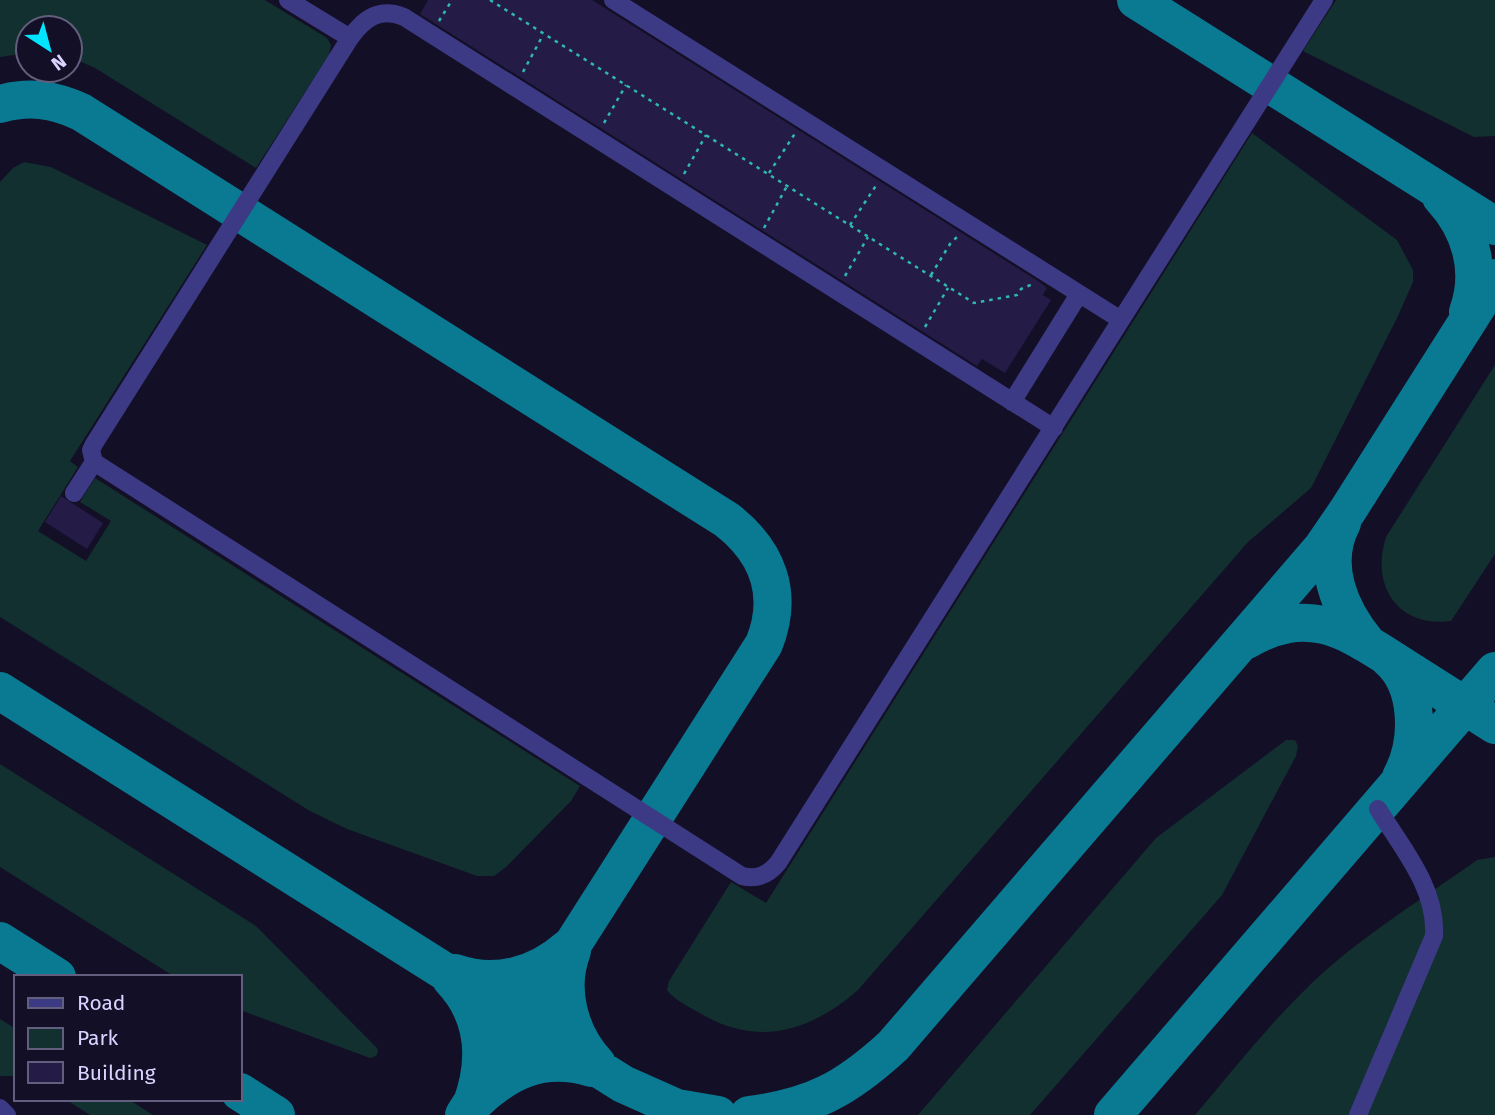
<svg xmlns="http://www.w3.org/2000/svg" width="1495" height="1115" font-family="'Fira Sans',sans-serif">
<style>
.green{fill:#12302f}
.lines{fill:none;stroke-linecap:round;stroke-linejoin:round}
.taxiway{stroke:#0a7a92;stroke-width:38}
.building{fill:#241b47}
.path{stroke:#2fb8b0;stroke-width:2.5;stroke-dasharray:3.5 5;stroke-linecap:butt}
.minor{stroke:#3d3a85;stroke-width:18}
</style>
<rect width="100%" height="100%" fill="#130f26"/>
<!-- green -->
<path class="green" d="M 0,0 L 265,0 L 327,38 L 331,45 L 329,55 L 256,168 L 95,68 L 70,57 L 70,28 L 28,28 L 28,53 L 0,57 Z
M 1336,0 L 1495,0 L 1495,136 L 1474,137 L 1303,51 Z
M 1252,133 L 1397,240 L 1413,270 L 1413,282 L 1398,316 L 1311,488 L 1248,542 L 858,990 C 811,1031 760,1047 703,1015 C 690,1007 676,1002 667,990 L 669,981 L 731,882 L 766,903 Z
M 24,162 L 51,167 L 207,245 L 70,461 L 78,467 L 38,531 L 86,561 L 111,521 L 80,502 L 95,478 L 580,786 L 571,801 L 506,867 L 494,876 L 477,876 L 347,829 L 310,811 L 0,617 L 0,182 L 13,168 Z
M 1495,365 L 1495,554 L 1451,621 C 1399,628 1370,587 1386,537 Z
M 1286,740 L 1295,740 L 1298,746 L 1296,756 L 1222,895 L 1030,1115 L 918,1115 L 1156,838 Z
M 0,764 L 256,926 L 377,1048 L 378,1052 L 376,1056 L 370,1058 L 240,1010 L 240,977 L 175,977 L 0,867 Z
M 1495,857 L 1495,1115 L 1195,1115 C 1233,1070 1270,1023 1313,982 C 1360,937 1424,898 1477,860 Z
M 0,1019 L 16,1029 L 16,1076 L 0,1076 Z
M 65,1099 L 128,1099 L 153,1115 L 90,1115 Z"/>
<g class="lines">
<!-- taxiway -->
<path class="taxiway" d="M 1136,0 L 1495,226
M 0,104 C 29,96 53,99 81,112 L 727,520 C 768,552 784,594 764,644 L 464,1115
M 1441,197 C 1470,228 1483,270 1468,312
M 1342,523 C 1320,565 1340,610 1367,643
M 1245,641 C 1311,602 1348,632 1404,667 C 1434,686 1465,706 1495,725
M 1388,658 C 1420,685 1420,742 1401,777
M 0,691 L 623,1084 L 677,1108 L 718,1115
M 0,941 L 57,977
M 572,951 C 557,990 570,1035 597,1064
M 455,973 C 495,987 536,976 568,948
M 451,979 C 486,1016 488,1060 471,1106 C 506,1071 542,1053 592,1068
M 240,1092 L 276,1115
M 749,1115 C 813,1107 846,1089 893,1046 L 1322,548 L 1348,510 L 1495,278
M 1113,1115 L 1495,671"/>
</g>
<!-- building -->
<path class="building" d="M 428,0 L 592,0 L 1038,281 L 1047,288 L 1043,295 L 1051,300 L 1005,373 L 982,359 L 977,366 L 420,14 Z
M 61,496 L 103,523 L 87,549 L 45,522 Z"/>
<g class="lines">
<!-- path -->
<path class="path" d="M 490,0 L 974,303 L 1017,295 L 1021,289 L 1035,283
M 439,21 L 452,0
M 523,72 L 543,35
M 604,123 L 626,85
M 769,173 L 796,132
M 684,174 L 706,135
M 850,225 L 877,184
M 764,228 L 787,186
M 931,275 L 950,244 L 959,235
M 845,276 L 868,237
M 925,327 L 948,288"/>
<!-- minor -->
<path class="minor" d="M 288,0 L 350,38
M 613,0 L 1121,320 L 1324,0
M 1012,402 L 1079,294
M 94,462 L 742,876 C 757,880 768,875 778,863 L 1121,320
M 74,493 L 94,462 L 91,450 L 94,444 L 350,38 C 364,18 380,7 404,17 L 1054,428
M 0,1108 L 7,1115
M 1358,1115 L 1434,936 C 1437,888 1402,848 1378,809"/>
</g>
<!-- legend -->
<rect x="14" y="975" width="228" height="126" fill="#130f26" stroke="#625e7d" stroke-width="2"/>
<rect x="28" y="998" width="35" height="10" fill="#3d3a85" stroke="#625e7d" stroke-width="2"/>
<text x="77" y="1010" font-size="21" fill="#d9d4ff">Road</text>
<rect x="28" y="1028" width="35" height="21" fill="#12302f" stroke="#625e7d" stroke-width="2"/>
<text x="77" y="1045" font-size="21" fill="#d9d4ff">Park</text>
<rect x="28" y="1062" width="35" height="21" fill="#241b47" stroke="#625e7d" stroke-width="2"/>
<text x="77" y="1080" font-size="21" fill="#d9d4ff">Building</text>
<!-- north arrow -->
<g transform="translate(49 49) rotate(144)"><circle r="33" fill="#130f26" stroke="#625e7d" stroke-width="2"/>
<path d="M0-5L12 26L0 18L-12 26Z" fill="#00e5ff"/>
<text y="-10" font-size="19" font-weight="bold" text-anchor="middle" fill="#d9d4ff">N</text>
</g>
</svg>
